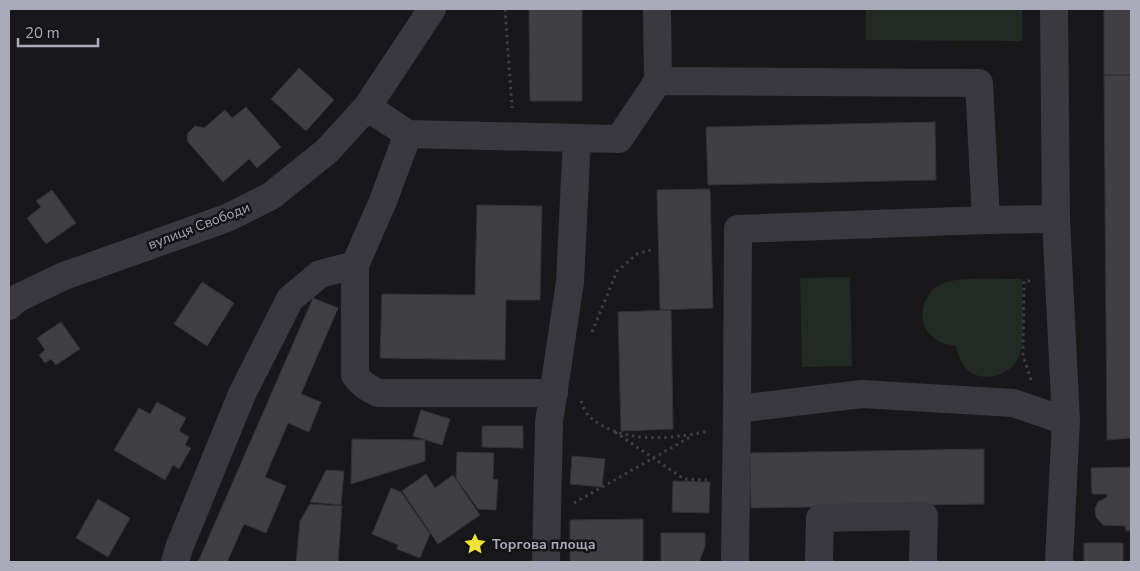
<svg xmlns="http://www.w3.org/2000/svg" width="1140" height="571" font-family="'Nunito Sans',sans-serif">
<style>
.green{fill:#222a24}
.building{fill:#3f3f44;stroke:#333236}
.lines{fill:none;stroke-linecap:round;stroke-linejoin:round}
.path{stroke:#3f3f46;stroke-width:3;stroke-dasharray:2.5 4;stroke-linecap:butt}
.minor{stroke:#39393f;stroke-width:28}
.labels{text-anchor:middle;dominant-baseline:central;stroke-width:5;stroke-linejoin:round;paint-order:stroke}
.street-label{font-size:14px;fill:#aaabba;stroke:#131315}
.poi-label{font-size:14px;font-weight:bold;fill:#aaabba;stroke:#131315;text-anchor:start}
</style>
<rect width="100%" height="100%" fill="#18181a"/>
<!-- green -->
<path class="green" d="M 866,9 L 1022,9 L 1022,41 L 866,40 Z
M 850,277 L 852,366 L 802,367 L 800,278 Z
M 1022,279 C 1022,298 1026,340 1019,356 C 1011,377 980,385 965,367 C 960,360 958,354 956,346 C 948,344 941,344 934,338 C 915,324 921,294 941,284 C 957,276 1002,279 1022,279 Z"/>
<!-- building -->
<path class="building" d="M 529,9 L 582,9 L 582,101 L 530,101 Z
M 1104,9 L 1131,9 L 1131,75 L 1104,75 Z
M 299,68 L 334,100 L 306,131 L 271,99 Z
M 1104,75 L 1131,75 L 1131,438 L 1107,440 Z
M 246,107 L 281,147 L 257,168 L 249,159 L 223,182 L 188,142 L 187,134 L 195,126 L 204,128 L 225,110 L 232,118 Z
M 935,122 L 936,180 L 708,185 L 706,127 Z
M 710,189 L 713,308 L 660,310 L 657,190 Z
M 52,190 L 76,223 L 46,244 L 27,218 L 41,207 L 36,201 Z
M 477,205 L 542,206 L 540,300 L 506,300 L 505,360 L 380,358 L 382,294 L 475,295 Z
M 202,282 L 234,303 L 207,346 L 174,324 Z
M 313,298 L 338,308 L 301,394 L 321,402 L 309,432 L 288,423 L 265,477 L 286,486 L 266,533 L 244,524 L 227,562 L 198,562 Z
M 671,310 L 673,429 L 621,431 L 618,312 Z
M 61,322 L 80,349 L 56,365 L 51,359 L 45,363 L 39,355 L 45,350 L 37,338 Z
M 157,402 L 186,418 L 179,431 L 189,437 L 185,445 L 191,448 L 179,469 L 173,465 L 165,480 L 114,450 L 139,408 L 150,414 Z
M 421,410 L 450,419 L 442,445 L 413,436 Z
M 482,426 L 523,426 L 523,448 L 482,447 Z
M 352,439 L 425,440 L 425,461 L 351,484 Z
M 984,449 L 984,504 L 751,508 L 750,453 Z
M 457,452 L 494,453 L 493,479 L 498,480 L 496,510 L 478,509 L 456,478 Z
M 572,456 L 605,459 L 602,487 L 570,484 Z
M 1131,467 L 1131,531 L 1126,531 L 1125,526 L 1103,525 L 1096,517 L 1095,509 L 1098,502 L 1107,497 L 1107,494 L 1092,494 L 1091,468 Z
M 326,470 L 344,471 L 341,505 L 310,502 Z
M 426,474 L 435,488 L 453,475 L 480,515 L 438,544 L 402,491 Z
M 673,481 L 710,482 L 709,513 L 672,512 Z
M 391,488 L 401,492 L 430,534 L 420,558 L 397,549 L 398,545 L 372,534 Z
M 98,499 L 130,518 L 108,557 L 76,538 Z
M 310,504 L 342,506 L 338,562 L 296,562 L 300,521 Z
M 643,519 L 643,562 L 570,562 L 570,520 Z
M 661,533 L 705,533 L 705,547 L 699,562 L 661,562 Z
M 1084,543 L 1123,543 L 1123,562 L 1084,562 Z"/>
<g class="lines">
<!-- path -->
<path class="path" d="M 505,9 L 512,108
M 592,332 L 617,271 L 637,254 L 654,249
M 1031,380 L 1023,355 L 1024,281 L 1034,281
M 581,401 C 583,406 586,414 590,417 C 622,445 672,439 709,431
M 615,432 L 684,479 L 709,480
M 574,503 L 692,436"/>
<!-- minor -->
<path class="minor" d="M 1054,9 L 1056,219 L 1066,421
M 658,81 L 979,83 L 986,220 L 738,229 L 737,409
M 367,107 L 408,134 L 619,139 L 658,81 L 657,9
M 986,220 L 1056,219
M 355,265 L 355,375 C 361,384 368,388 378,393 L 554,393
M 9,306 L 18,298 L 64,276 L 227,218 L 271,196 L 327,151 L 367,107 L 432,9
M 175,562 L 179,548 L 242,394 L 290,299 L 320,274 L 355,265 L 383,201 L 408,134
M 546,562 L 549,422 L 570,282 L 577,138
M 735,562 L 737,409 L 862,394 L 1013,403 L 1066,421 L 1059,562
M 819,562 L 820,518 L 924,516 L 923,562"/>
</g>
<!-- icons -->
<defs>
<symbol id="sight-bare" viewBox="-9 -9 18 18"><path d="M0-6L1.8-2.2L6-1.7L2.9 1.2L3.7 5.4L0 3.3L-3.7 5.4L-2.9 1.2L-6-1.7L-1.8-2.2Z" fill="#f3e137" stroke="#131315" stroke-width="2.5" paint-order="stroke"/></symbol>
</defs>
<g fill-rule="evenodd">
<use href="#sight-bare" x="459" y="528" width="32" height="32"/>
</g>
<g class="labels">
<!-- street labels -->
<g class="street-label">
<text transform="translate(199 226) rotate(-21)">вулиця Свободи</text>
</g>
<!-- poi labels -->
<g class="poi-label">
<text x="492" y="544">Торгова площа</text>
</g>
</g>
<!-- border -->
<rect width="1140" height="571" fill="none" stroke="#aaabba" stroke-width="20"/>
<!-- scale -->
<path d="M18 38v8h80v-8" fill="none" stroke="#aaabba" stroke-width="2.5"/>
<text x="25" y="38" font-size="15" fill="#aaabba" stroke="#131315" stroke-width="4" paint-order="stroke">20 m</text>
</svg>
